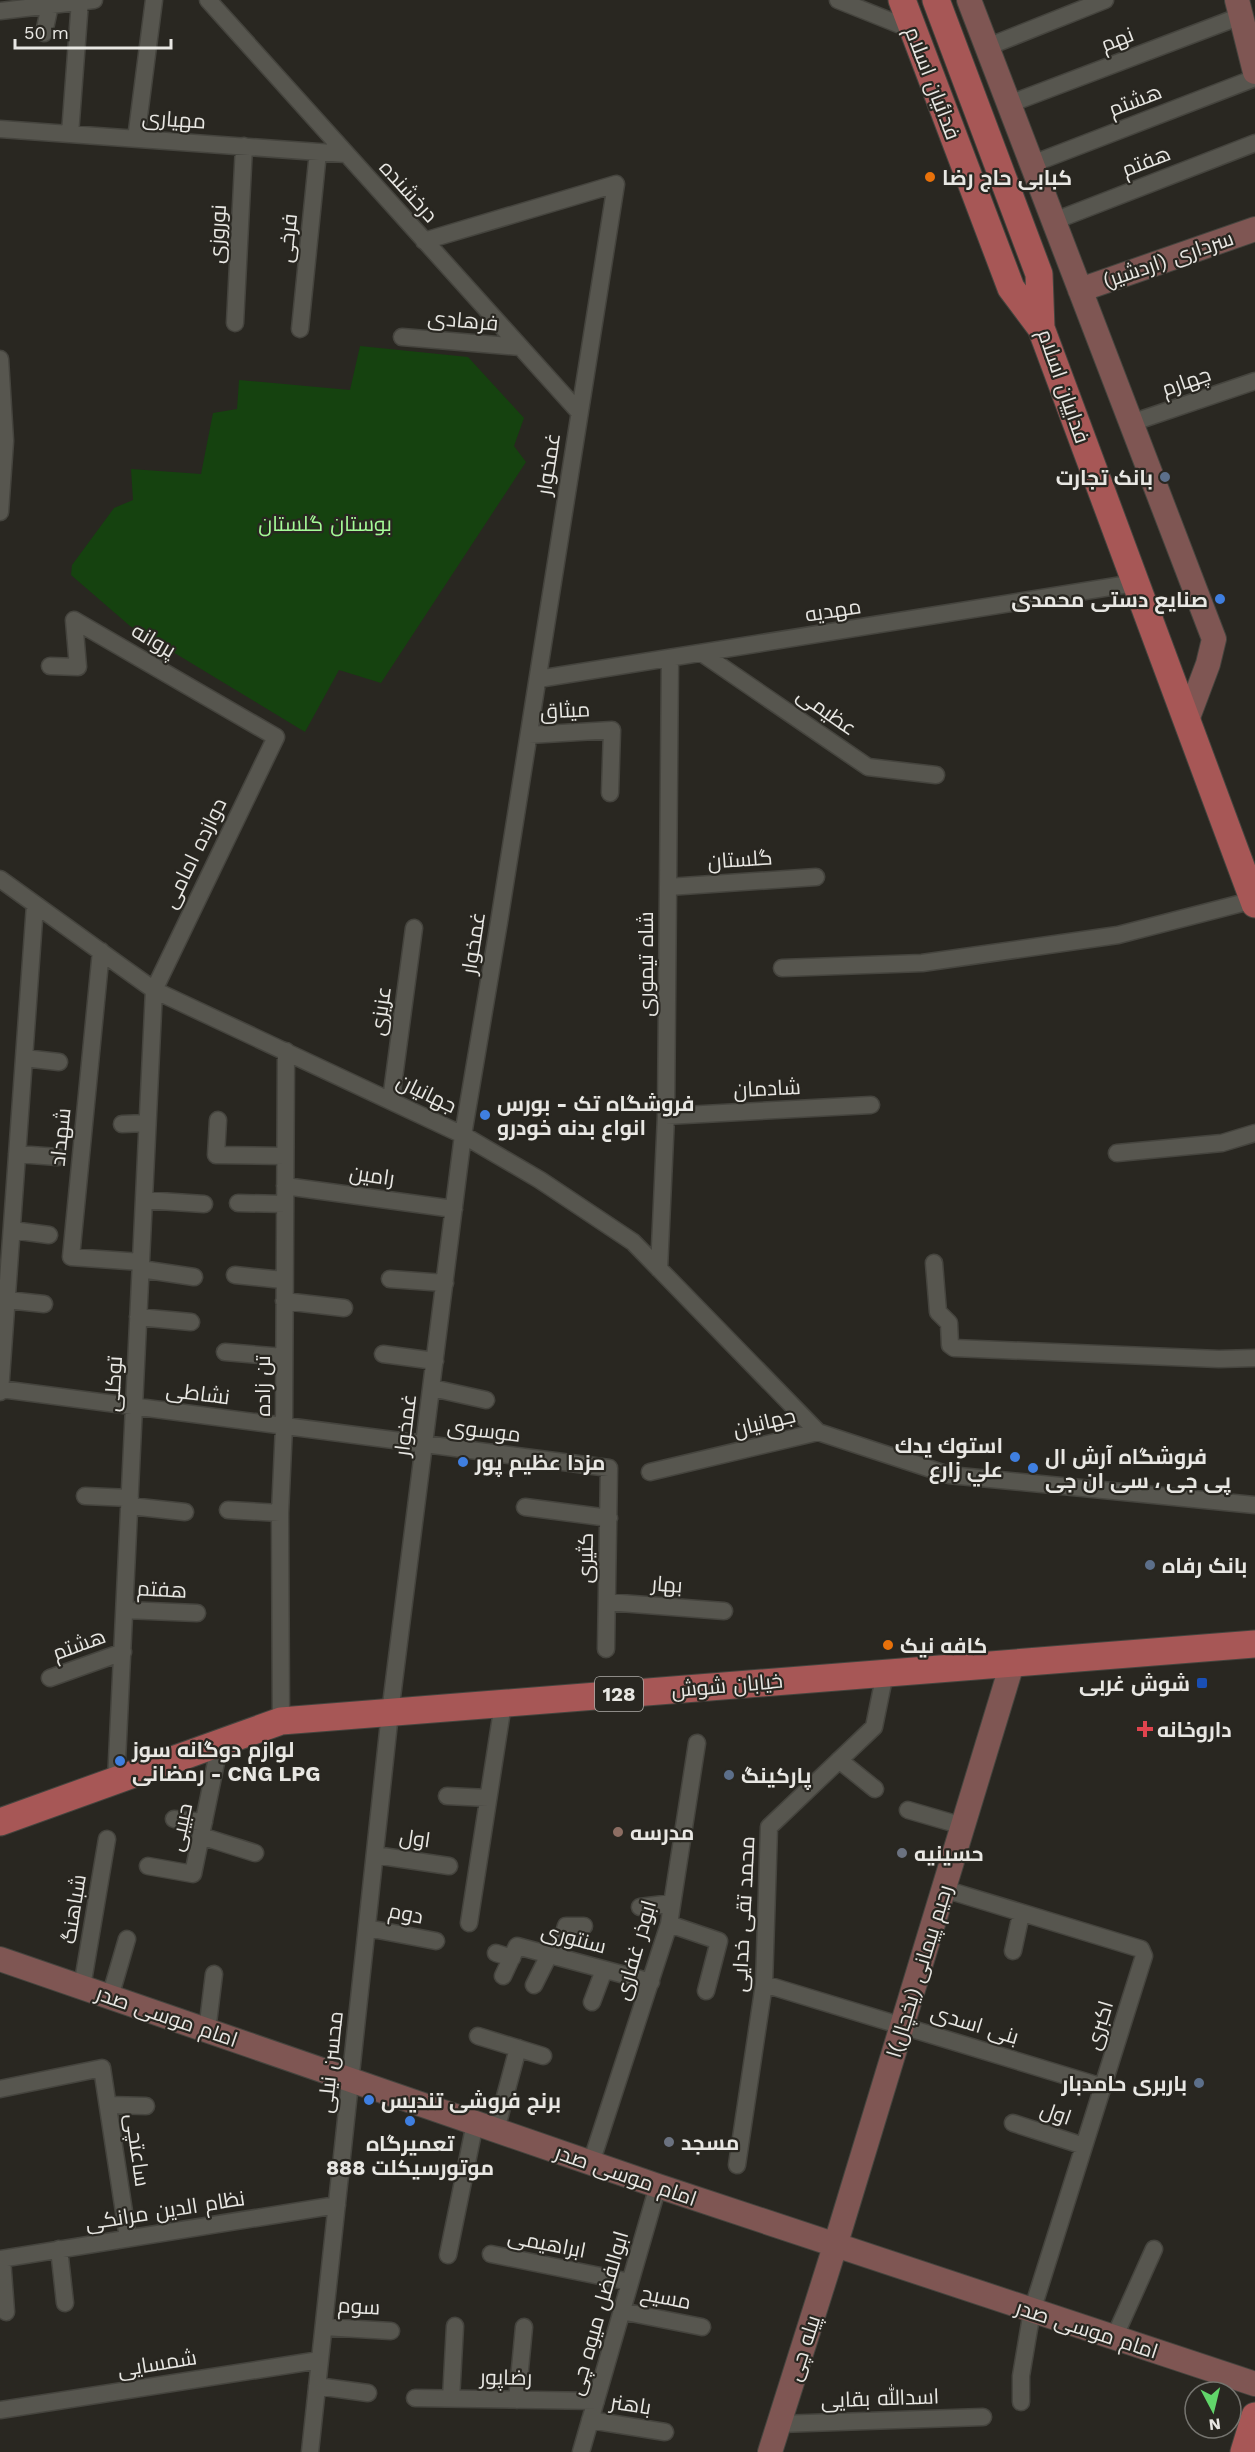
<svg xmlns="http://www.w3.org/2000/svg" width="1255" height="2452" font-family="'Work Sans',Cairo,sans-serif">
<style>
.green{fill:#15420f}
.lines{fill:none;stroke-linecap:round;stroke-linejoin:round}
.street-casing{stroke:#45443e;stroke-width:19}
.secondary-casing{stroke:#45443e;stroke-width:26}
.primary-casing{stroke:#45443e;stroke-width:29}
.street{stroke:#57564f;stroke-width:16}
.secondary{stroke:#7f5653;stroke-width:24}
.primary{stroke:#a75756;stroke-width:27}
.food-dot{fill:#e8710a;stroke:#292721;stroke-width:2}
.service-dot{fill:#5c6f8a;stroke:#292721;stroke-width:2}
.shop-dot{fill:#3f7fe0;stroke:#292721;stroke-width:2}
.transit-dot{fill:#1a4fb4;stroke:#292721;stroke-width:2}
.health-dot{fill:#e0444e;stroke:#292721;stroke-width:2}
.education-dot{fill:#8d6e63;stroke:#292721;stroke-width:2}
.worship-dot{fill:#6b7280;stroke:#292721;stroke-width:2}
.labels{text-anchor:middle;dominant-baseline:central;stroke-width:4.5;stroke-linejoin:round;paint-order:stroke}
.shield{fill:#292721;stroke:#afada9;stroke-width:1.5}
.shield-label{font-size:20px;font-weight:bold;fill:#e8e7e3}
.street-label{font-size:21px;fill:#e8e7e3;stroke:#292721}
.poi-label{font-size:21px;font-weight:bold;fill:#e8e7e3;stroke:#292721;text-anchor:start}
.park-label{font-size:21px;fill:#a5fb98;stroke:#292721}
</style>
<rect width="100%" height="100%" fill="#292721"/>
<!-- green -->
<path class="green" d="M 360,346 L 468,357 L 524,418 L 514,446 L 526,462 L 381,683 L 339,670 L 305,732 L 130,626 L 71,575 L 72,565 L 114,508 L 133,500 L 131,469 L 201,474 L 213,413 L 237,409 L 239,380 L 350,390 Z"/>
<g class="lines">
<defs>
<path id="street" d="M 208,0 L 579,412
M 838,0 L 913,30
M 0,11 L 94,0
M 44,33 L 50,5
M 987,47 L 1105,0
M 1009,104 L 1241,16
M 0,129 L 346,154
M 70,134 L 80,1
M 136,139 L 154,0
M 1032,164 L 1255,78
M 1054,221 L 1255,143
M 235,323 L 244,146
M 300,329 L 318,152
M 402,337 L 520,347
M 0,359 L 5,441 L 0,512
M 1131,423 L 1255,381
M 703,654 L 868,767 L 936,775
M 50,666 L 78,667 L 74,620 L 276,737 L 154,990 L 116,1781
M 538,679 L 1135,583
M 529,735 L 612,730 L 610,793
M 0,879 L 154,990 L 463,1135 L 540,1180 L 633,1242 L 818,1432 L 949,1475 L 1255,1505
M 668,887 L 816,877
M 101,951 L 71,1257 L 141,1262
M 782,968 L 922,963 L 1118,935 L 1254,900
M 24,1058 L 59,1062
M 391,1100 L 414,928
M 666,1116 L 871,1105
M 218,1120 L 216,1155 L 284,1156
M 122,1124 L 147,1123
M 1117,1153 L 1222,1143 L 1255,1133
M 17,1154 L 58,1157
M 285,1186 L 454,1209
M 144,1200 L 204,1204
M 238,1203 L 285,1204
M 12,1230 L 49,1235
M 934,1263 L 938,1312 L 949,1323 L 950,1345 L 954,1348 L 1219,1359 L 1255,1358
M 141,1269 L 194,1277
M 659,1269 L 666,1116 L 670,659
M 235,1275 L 283,1280
M 390,1279 L 445,1283
M 7,1300 L 44,1304
M 284,1301 L 344,1308
M 138,1317 L 191,1322
M 225,1352 L 284,1357
M 383,1354 L 435,1361
M 432,1388 L 486,1400
M 0,1389 L 609,1468 L 606,1649
M 0,1392 L 35,905
M 650,1472 L 818,1432
M 85,1496 L 130,1498
M 130,1506 L 185,1512
M 525,1507 L 609,1518
M 228,1510 L 280,1513
M 607,1602 L 724,1611
M 125,1610 L 197,1613
M 50,1678 L 123,1652
M 281,1721 L 280,1513 L 284,1426 L 286,1051
M 839,1760 L 875,1789
M 447,1796 L 488,1798
M 908,1810 L 963,1826
M 174,1819 L 204,1822
M 201,1836 L 255,1853
M 375,1855 L 449,1866
M 148,1866 L 193,1874 L 220,1743
M 944,1889 L 1141,1949 L 1144,1956 L 1032,2311 L 1021,2376 L 1021,2402
M 640,1907 L 672,1903
M 469,1923 L 503,1704
M 669,1924 L 719,1941 L 706,1991
M 367,1928 L 436,1941
M 1013,1951 L 1021,1914
M 496,1953 L 512,1958
M 557,1957 L 566,1926 L 584,1926
M 503,1976 L 517,1946 L 651,1982
M 764,1984 L 1103,2087
M 534,1985 L 549,1955
M 82,1987 L 107,1839
M 110,1997 L 127,1939
M 592,2002 L 604,1970
M 207,2031 L 214,1974
M 478,2036 L 543,2056
M 0,2089 L 102,2068 L 128,2238
M 109,2105 L 146,2106
M 1013,2123 L 1084,2146
M 496,2130 L 518,2048
M 591,2163 L 669,1924 L 697,1743
M 737,2165 L 764,1984 L 769,1827 L 874,1727 L 885,1673
M 59,2249 L 65,2303
M 491,2254 L 630,2282
M 448,2255 L 475,2123
M 0,2259 L 337,2205
M 2,2259 L 6,2312
M 621,2311 L 702,2327
M 324,2327 L 391,2331
M 1114,2338 L 1154,2249
M 317,2386 L 368,2393
M 415,2398 L 596,2401
M 451,2399 L 455,2326
M 517,2400 L 524,2327
M 0,2410 L 320,2360
M 590,2420 L 665,2432
M 779,2424 L 983,2417
M 310,2452 L 390,1713 L 463,1135 L 499,922 L 616,184 L 424,241
M 581,2452 L 658,2186"/>
<path id="secondary" d="M 969,0 L 1214,639 L 1208,664 L 1187,720
M 1237,0 L 1255,72
M 1080,290 L 1255,229
M 0,1959 L 658,2186 L 1255,2384
M 770,2452 L 836,2243 L 1012,1664"/>
<path id="primary" d="M 902,0 L 1011,288 L 1041,328
M 936,0 L 1039,274 L 1041,328 L 1255,904
M 0,1822 L 281,1721 L 1255,1644
M 1244,2452 L 1255,2416"/>
</defs>
<!-- street casing -->
<use href="#street" class="street-casing"/>
<!-- secondary casing -->
<use href="#secondary" class="secondary-casing"/>
<!-- primary casing -->
<use href="#primary" class="primary-casing"/>
<!-- street -->
<use href="#street" class="street"/>
<!-- secondary -->
<use href="#secondary" class="secondary"/>
<!-- primary -->
<use href="#primary" class="primary"/>
</g>
<!-- markers -->
<g class="food-dot">
<circle cx="930" cy="177" r="6"/>
<circle cx="888" cy="1645" r="6"/>
</g>
<g class="service-dot">
<circle cx="1165" cy="477" r="6"/>
<circle cx="1150" cy="1565" r="6"/>
<circle cx="729" cy="1775" r="6"/>
<circle cx="1199" cy="2083" r="6"/>
</g>
<g class="shop-dot">
<circle cx="1220" cy="599" r="6"/>
<circle cx="485" cy="1115" r="6"/>
<circle cx="1015" cy="1457" r="6"/>
<circle cx="463" cy="1462" r="6"/>
<circle cx="1033" cy="1468" r="6"/>
<circle cx="120" cy="1761" r="6"/>
<circle cx="369" cy="2100" r="6"/>
<circle cx="410" cy="2121" r="6"/>
</g>
<rect class="transit-dot" x="1196" y="1677" width="12" height="12" rx="3"/>
<path class="health-dot" d="M1142 1720h6v6h6v6h-6v6h-6v-6h-6v-6h6z"/>
<circle class="education-dot" cx="618" cy="1832" r="6"/>
<g class="worship-dot">
<circle cx="902" cy="1853" r="6"/>
<circle cx="669" cy="2142" r="6"/>
</g>
<g class="labels">
<!-- shield labels -->
<rect class="shield" x="595" y="1677" width="48" height="34" rx="4.5"/>
<g class="shield-label">
<text x="619" y="1694">128</text>
</g>
<!-- street labels -->
<g class="street-label">
<text transform="translate(1117 39) rotate(-21)">نهم</text>
<text transform="translate(933 83) rotate(69)">فدائیان اسلام</text>
<text transform="translate(1135 100) rotate(-21)">هشتم</text>
<text transform="translate(174 119) rotate(4)">مهیاری</text>
<text transform="translate(1146 161) rotate(-21)">هفتم</text>
<text transform="translate(409 191) rotate(48)">درخشنده</text>
<text transform="translate(217 234) rotate(-87)">نوروزی</text>
<text transform="translate(287 238) rotate(-84)">فرخی</text>
<text transform="translate(1168 259) rotate(-19)">سرداری (اردشیر)</text>
<text transform="translate(463 320) rotate(5)">فرهادی</text>
<text transform="translate(1186 381) rotate(-19)">چهارم</text>
<text transform="translate(1064 386) rotate(71)">فداییان اسلام</text>
<text transform="translate(548 464) rotate(-81)">غمخوار</text>
<text transform="translate(833 610) rotate(-9)">مهدیه</text>
<text transform="translate(154 640) rotate(30)">پروانه</text>
<text transform="translate(565 710) rotate(-3)">میثاق</text>
<text transform="translate(827 711) rotate(35)">عظیمی</text>
<text transform="translate(194 853) rotate(-64)">دوازده امامی</text>
<text transform="translate(740 859) rotate(-4)">گلستان</text>
<text transform="translate(473 943) rotate(-81)">غمخوار</text>
<text transform="translate(645 964) rotate(-90)">شاه تیموری</text>
<text transform="translate(380 1011) rotate(-82)">عزیزی</text>
<text transform="translate(767 1088) rotate(-3)">شادمان</text>
<text transform="translate(427 1093) rotate(26)">جهانیان</text>
<text transform="translate(60 1137) rotate(-84)">شهداد</text>
<text transform="translate(372 1175) rotate(8)">رامین</text>
<text transform="translate(113 1384) rotate(-87)">توکلی</text>
<text transform="translate(262 1386) rotate(-90)">تن زاده</text>
<text transform="translate(198 1393) rotate(7)">نشاطی</text>
<text transform="translate(764 1422) rotate(-14)">جهانیان</text>
<text transform="translate(405 1425) rotate(-83)">غمخوار</text>
<text transform="translate(484 1430) rotate(7)">موسوی</text>
<text transform="translate(585 1558) rotate(-89)">کثیری</text>
<text transform="translate(667 1584) rotate(4)">بهار</text>
<text transform="translate(162 1589) rotate(3)">هفتم</text>
<text transform="translate(79 1644) rotate(-20)">هشتم</text>
<text transform="translate(727 1685) rotate(-5)">خیابان شوش</text>
<text transform="translate(180 1827) rotate(-78)">حبیبی</text>
<text transform="translate(415 1838) rotate(8)">اول</text>
<text transform="translate(73 1909) rotate(-81)">شباهنگ</text>
<text transform="translate(406 1913) rotate(11)">دوم</text>
<text transform="translate(743 1914) rotate(-87)">محمد تقی خدایی</text>
<text transform="translate(574 1938) rotate(15)">سنتوری</text>
<text transform="translate(635 1950) rotate(-74)">ابوذر غفاری</text>
<text transform="translate(919 1971) rotate(-73)">رحیم پیمانی (یخچال)ا</text>
<text transform="translate(167 2016) rotate(19)">امام موسی صدر</text>
<text transform="translate(975 2024) rotate(17)">بنی اسدی</text>
<text transform="translate(1099 2025) rotate(-73)">اکبری</text>
<text transform="translate(330 2062) rotate(-84)">محسن نیلی</text>
<text transform="translate(1056 2113) rotate(19)">اول</text>
<text transform="translate(138 2150) rotate(82)">ساعتچی</text>
<text transform="translate(626 2175) rotate(19)">امام موسی صدر</text>
<text transform="translate(165 2210) rotate(-9)">نظام الدین مرانکی</text>
<text transform="translate(547 2243) rotate(11)">ابراهیمی</text>
<text transform="translate(666 2297) rotate(11)">مسیح</text>
<text transform="translate(359 2306) rotate(3)">سوم</text>
<text transform="translate(598 2313) rotate(-74)">ابوالفضل میوه چی</text>
<text transform="translate(1087 2329) rotate(18)">امام موسی صدر</text>
<text transform="translate(803 2348) rotate(-72)">پیله چی</text>
<text transform="translate(157 2363) rotate(-9)">شمسایی</text>
<text transform="translate(506 2377) rotate(1)">رضاپور</text>
<text transform="translate(880 2398) rotate(-2)">اسدالله بقایی</text>
<text transform="translate(631 2404) rotate(9)">باهنر</text>
</g>
<!-- poi labels -->
<g class="poi-label">
<text x="942" y="177">کبابی حاج رضا</text>
<text x="1153" y="477" text-anchor="end">بانک تجارت</text>
<text x="1208" y="599" text-anchor="end">صنایع دستی محمدی</text>
<text x="497" y="1103">فروشگاه تک - بورس<tspan x="497" dy="24">انواع بدنه خودرو</tspan></text>
<text x="1003" y="1445" text-anchor="end">استوك يدك<tspan x="1003" dy="24">علي زارع</tspan></text>
<text x="1045" y="1456">فروشگاه آرش ال<tspan x="1045" dy="24">پی جی ، سی ان جی</tspan></text>
<text x="475" y="1462">مزدا عظیم پور</text>
<text x="1162" y="1565">بانک رفاه</text>
<text x="900" y="1645">کافه نیک</text>
<text x="1190" y="1683" text-anchor="end">شوش غربی</text>
<text x="1157" y="1729">داروخانه</text>
<text x="132" y="1749">لوازم دوگانه سوز<tspan x="132" dy="24">رمضانی - CNG LPG</tspan></text>
<text x="741" y="1775">پارکینگ</text>
<text x="630" y="1832">مدرسه</text>
<text x="914" y="1853">حسینیه</text>
<text x="1187" y="2083" text-anchor="end">باربری حامدبار</text>
<text x="381" y="2100">برنج فروشی تندیس</text>
<text x="681" y="2142">مسجد</text>
<text x="410" y="2143" text-anchor="middle">تعمیرگاه<tspan x="410" dy="24">موتورسیکلت 888</tspan></text>
</g>
<!-- park labels -->
<g class="park-label">
<text x="325" y="523">بوستان گلستان</text>
</g>
</g>
<!-- north arrow -->
<g transform="translate(1213 2410) rotate(173)"><circle r="28" fill="#292721" stroke="#75746f" stroke-width="1.5"/>
<path d="M0-4.5L10 22L0 15L-10 22Z" fill="#61d56a"/>
<text y="-9" font-size="16" font-weight="bold" text-anchor="middle" fill="#e8e7e3">N</text>
</g>
<!-- scale -->
<path d="M15 39v9h156v-9" fill="none" stroke="#e8e7e3" stroke-width="3"/>
<text x="24" y="39" font-size="18" fill="#e8e7e3" stroke="#292721" stroke-width="4.5" paint-order="stroke">50 m</text>
</svg>
